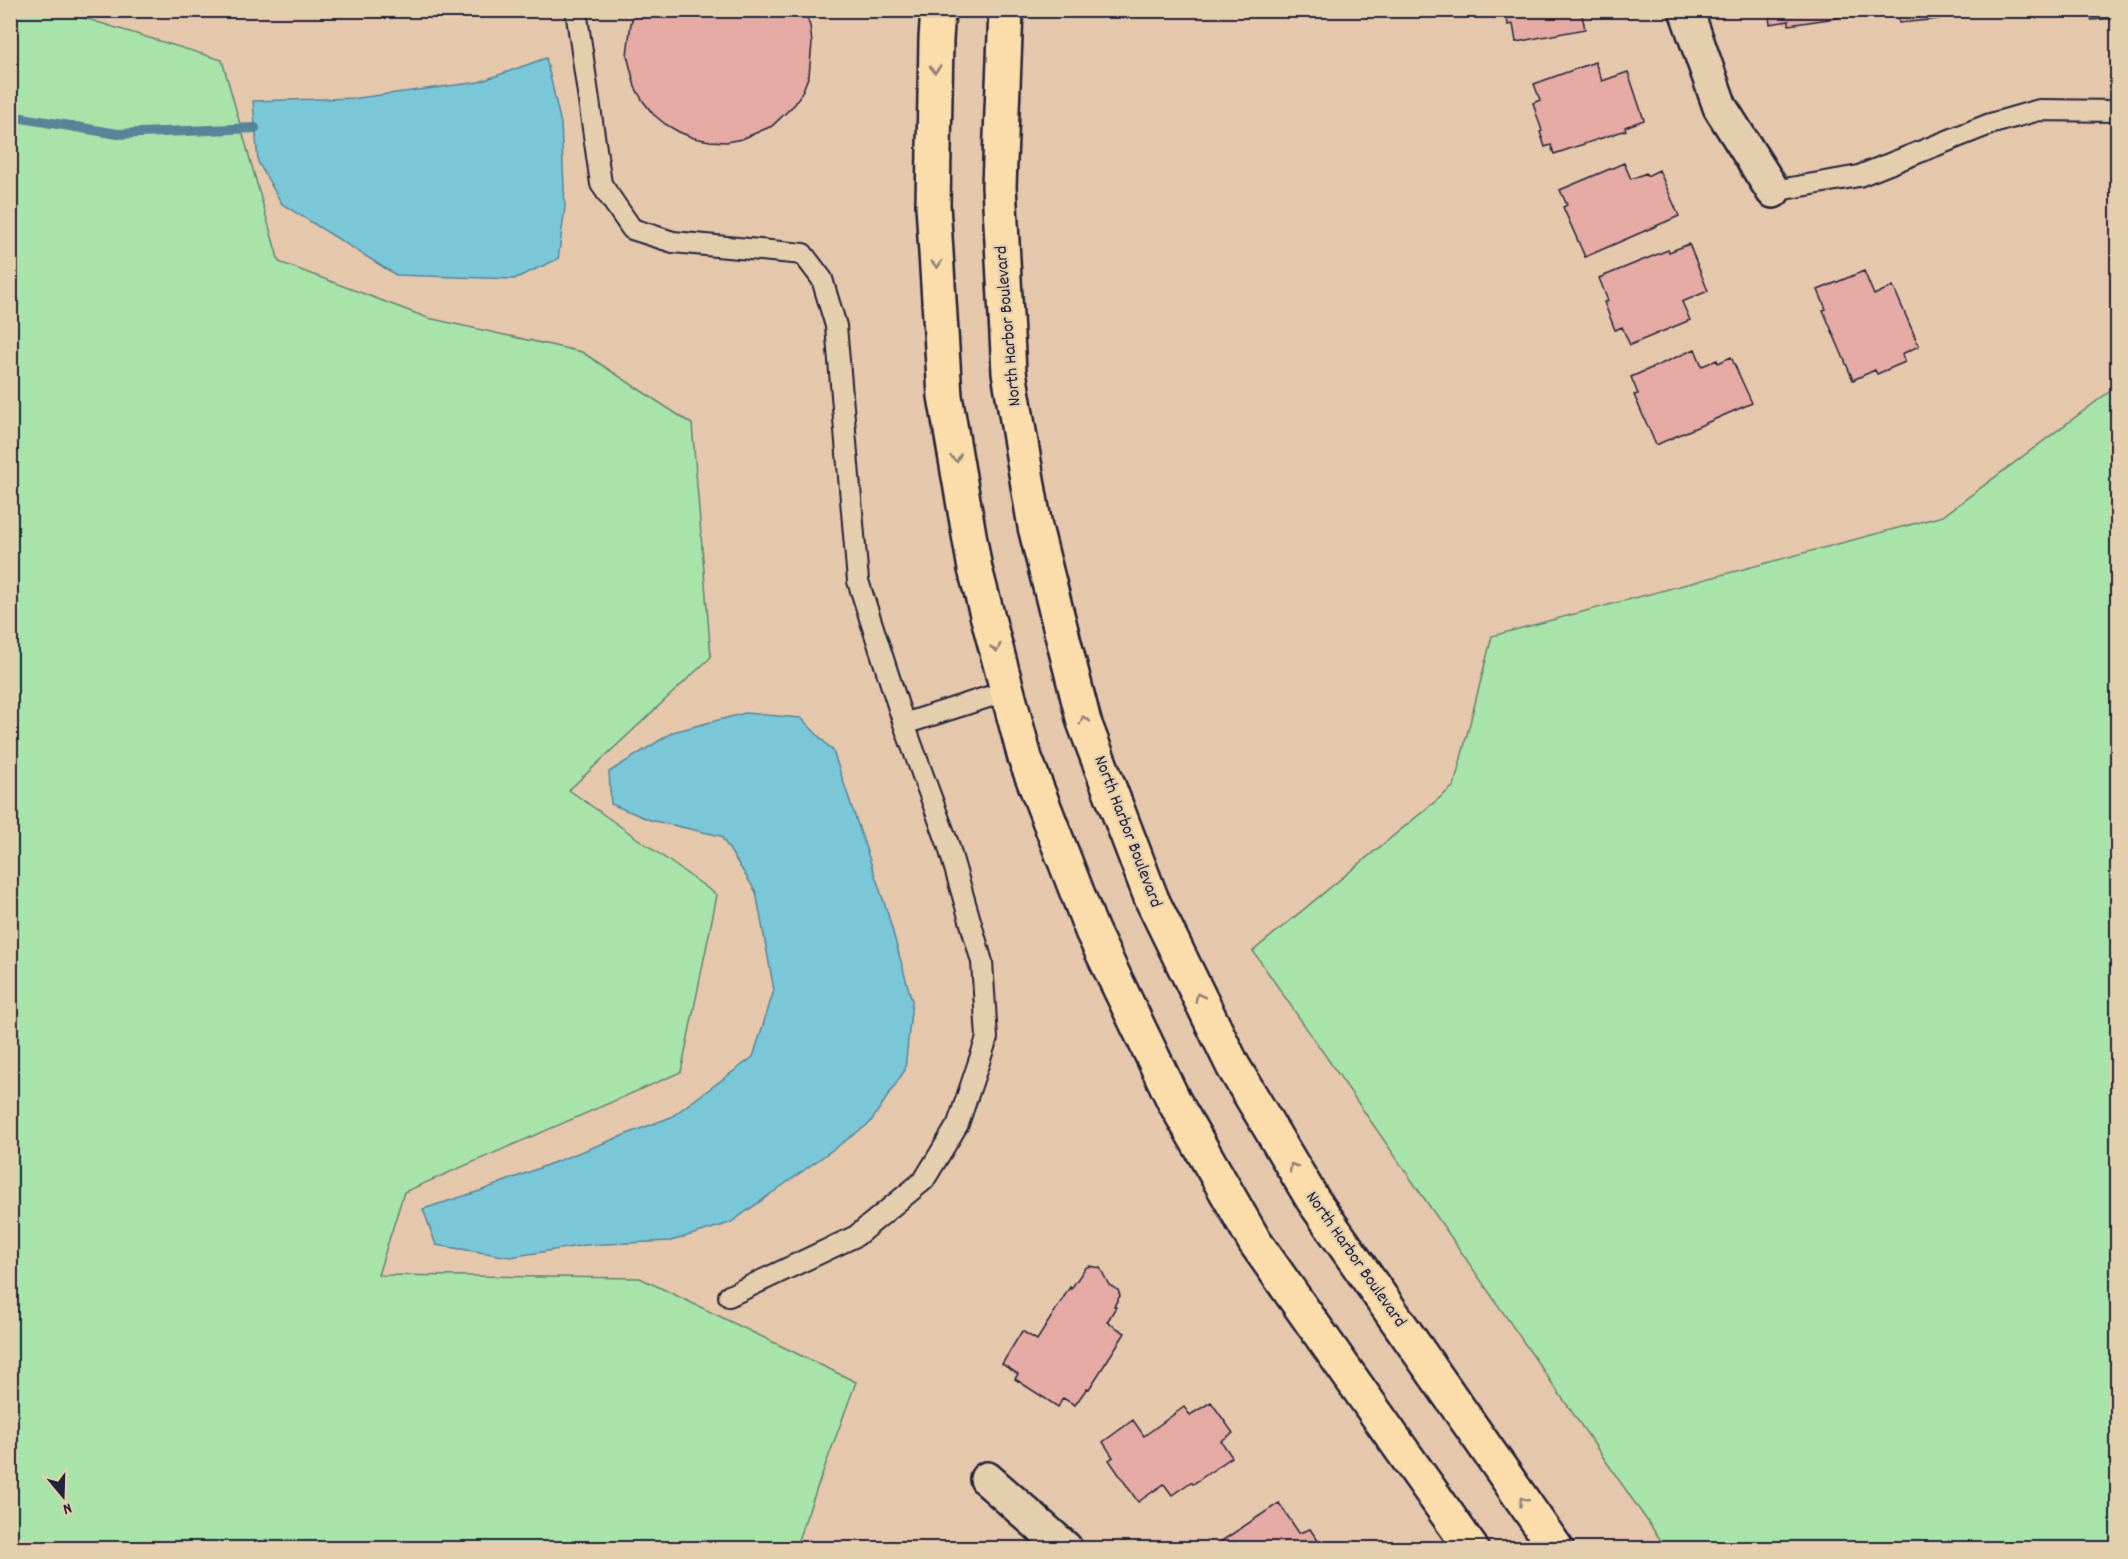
<svg xmlns="http://www.w3.org/2000/svg" width="2128" height="1559" font-family="Dekko,sans-serif">
<style>
.green{fill:#a8e3a9;stroke:#658272;stroke-width:1.5}
.water{fill:#7ac7d8;stroke:#578599;stroke-width:1.5}
.lines{fill:none;stroke-linecap:round;stroke-linejoin:round}
.stream{stroke:#578599;stroke-width:10}
.building{fill:#e4aaa3;stroke:#22223b;stroke-width:1.5}
.service-casing{stroke:#22223b;stroke-width:24}
.minor-casing{stroke:#22223b;stroke-width:38}
.primary-casing{stroke:#22223b;stroke-width:38}
.service{stroke:#e5ceae;stroke-width:20}
.minor{stroke:#e5ceae;stroke-width:33}
.primary{stroke:#faddab;stroke-width:33}
.oneway{stroke:#8e8073}
.labels{text-anchor:middle;dominant-baseline:central;stroke-width:4.5;stroke-linejoin:round;paint-order:stroke}
.street-label{font-size:18px;fill:#22223b;stroke:#e5ceae}
</style>
<rect width="100%" height="100%" fill="#e5c7ac"/>
<filter id="ink" filterUnits="userSpaceOnUse"><feTurbulence type="fractalNoise" baseFrequency=".0167" numOctaves="2"/><feDisplacementMap in="SourceGraphic" scale="12" xChannelSelector="R" yChannelSelector="G"/><feConvolveMatrix kernelMatrix="1 2 1 2 8 2 1 2 1" color-interpolation-filters="sRGB"/></filter>
<g filter="url(#ink)">
<!-- green -->
<path class="green" d="M 61,11 L 222,60 L 279,262 L 428,318 L 582,352 L 692,424 L 711,657 L 569,790 L 717,895 L 681,1072 L 404,1192 L 378,1275 L 640,1278 L 856,1382 L 795,1548 L 11,1548 L 10,11 Z
M 2117,386 L 2117,1548 L 1666,1548 L 1253,951 L 1454,786 L 1492,636 L 1943,516 Z"/>
<!-- water -->
<path class="water" d="M 546,58 L 561,124 L 565,208 L 558,259 L 514,279 L 396,275 L 282,204 L 258,162 L 253,101 L 358,98 L 479,82 Z
M 745,713 L 801,718 L 833,751 L 887,911 L 912,1001 L 905,1070 L 870,1123 L 730,1223 L 671,1241 L 585,1245 L 510,1257 L 436,1245 L 423,1209 L 480,1191 L 671,1117 L 753,1057 L 774,990 L 756,892 L 721,836 L 650,820 L 611,804 L 609,772 L 673,732 Z"/>
<g class="lines">
<!-- stream -->
<path class="stream" d="M 10,116 L 118,134 L 255,128"/>
</g>
<!-- building -->
<path class="building" d="M 635,10 L 804,10 L 810,26 L 812,43 L 809,75 L 803,90 L 795,104 L 772,126 L 742,139 L 726,142 L 710,141 L 694,138 L 679,132 L 665,124 L 653,114 L 643,101 L 635,87 L 627,55 L 631,23 Z
M 1506,10 L 1581,10 L 1585,29 L 1516,42 L 1513,24 L 1508,25 Z
M 1768,10 L 1841,10 L 1842,17 L 1789,25 L 1789,21 L 1770,24 Z
M 1898,10 L 1938,10 L 1939,19 L 1899,23 Z
M 1983,10 L 2013,10 L 1984,15 Z
M 2065,10 L 2118,10 L 2118,18 L 2091,20 L 2091,14 L 2066,17 Z
M 1595,62 L 1602,81 L 1628,72 L 1644,120 L 1625,127 L 1626,130 L 1554,154 L 1551,145 L 1545,147 L 1540,132 L 1542,131 L 1533,103 L 1540,100 L 1534,84 Z
M 1624,163 L 1631,179 L 1646,173 L 1647,176 L 1659,170 L 1679,216 L 1585,257 L 1563,207 L 1567,205 L 1560,190 Z
M 1689,244 L 1708,291 L 1682,302 L 1690,320 L 1630,345 L 1622,327 L 1615,330 L 1604,302 L 1608,301 L 1599,278 L 1668,250 L 1669,252 Z
M 1864,271 L 1874,295 L 1893,286 L 1919,346 L 1902,354 L 1905,362 L 1877,374 L 1875,370 L 1853,380 L 1823,310 L 1826,309 L 1818,290 Z
M 1695,349 L 1702,366 L 1717,360 L 1718,363 L 1731,357 L 1752,403 L 1656,445 L 1634,395 L 1638,394 L 1631,377 Z
M 1089,1266 L 1100,1268 L 1109,1285 L 1118,1290 L 1120,1296 L 1114,1306 L 1116,1307 L 1107,1322 L 1125,1333 L 1089,1389 L 1087,1388 L 1075,1405 L 1063,1398 L 1058,1407 L 1015,1379 L 1018,1374 L 1002,1364 L 1022,1331 L 1037,1340 L 1070,1287 L 1071,1289 L 1085,1268 Z
M 1211,1402 L 1233,1433 L 1221,1441 L 1232,1457 L 1193,1484 L 1191,1482 L 1172,1495 L 1164,1484 L 1138,1502 L 1109,1460 L 1113,1457 L 1103,1442 L 1133,1420 L 1144,1436 L 1184,1407 L 1190,1415 Z
M 1279,1503 L 1299,1533 L 1310,1529 L 1323,1548 L 1220,1548 L 1217,1544 Z"/>
<g class="lines">
<defs>
<path id="service" d="M 576,10 L 601,184 L 632,229 L 673,242 L 803,254 L 822,279 L 836,326 L 858,581 L 904,724 L 948,844 L 982,962 L 987,1038 L 958,1124 L 924,1180 L 856,1236 L 729,1296
M 1773,191 L 1859,176 L 1990,124 L 2039,110 L 2118,111
M 904,724 L 1007,691"/>
<path id="minor" d="M 1686,10 L 1720,107 L 1773,191
M 987,1479 L 1065,1548"/>
<path id="primary" d="M 938,10 L 936,39 L 933,205 L 945,396 L 975,569 L 1025,758 L 1092,931 L 1174,1101 L 1255,1242 L 1471,1548
M 1006,10 L 999,186 L 1009,372 L 1035,527 L 1084,722 L 1152,900 L 1233,1066 L 1313,1200 L 1556,1548"/>
</defs>
<!-- service casing -->
<use href="#service" class="service-casing"/>
<!-- minor casing -->
<use href="#minor" class="minor-casing"/>
<!-- primary casing -->
<use href="#primary" class="primary-casing"/>
<!-- service -->
<use href="#service" class="service"/>
<!-- minor -->
<use href="#minor" class="minor"/>
<!-- primary -->
<use href="#primary" class="primary"/>
</g>
<!-- one-way arrows -->
<defs><path id="oneway-chevron" d="M-2-3.5L2.5 0L-2 3.5" fill="none" stroke-width="1.6" stroke-linecap="round" stroke-linejoin="round" transform="scale(1.5)"/></defs>
<g class="oneway">
<use href="#oneway-chevron" transform="translate(935 69) rotate(91)"/>
<use href="#oneway-chevron" transform="translate(937 264) rotate(86)"/>
<use href="#oneway-chevron" transform="translate(956 458) rotate(80)"/>
<use href="#oneway-chevron" transform="translate(996 648) rotate(75)"/>
<use href="#oneway-chevron" transform="translate(1084 720) rotate(-107)"/>
<use href="#oneway-chevron" transform="translate(1199 997) rotate(-116)"/>
<use href="#oneway-chevron" transform="translate(1293 1167) rotate(-121)"/>
<use href="#oneway-chevron" transform="translate(1523 1501) rotate(-125)"/>
</g>
</g>
<g class="labels">
<!-- street labels -->
<g class="street-label">
<text transform="translate(1009 326) rotate(-95)">North Harbor Boulevard</text>
<text transform="translate(1127 832) rotate(69)">North Harbor Boulevard</text>
<text transform="translate(1355 1260) rotate(55)">North Harbor Boulevard</text>
</g>
</g>
<!-- margin -->
<rect width="2128" height="1559" fill="none" stroke="#e5ceae" stroke-width="36"/>
<rect x="18" y="18" width="2092" height="1523" fill="none" stroke="#22223b" stroke-width="2" filter="url(#ink)"/>
<!-- north arrow -->
<g transform="translate(63 1496) rotate(161)" stroke="#e5ceae" stroke-width="4.5" paint-order="stroke">
<path d="M0-4.5L10 22L0 15L-10 22Z" fill="#22223b"/>
<text y="-9" font-size="16" font-weight="bold" text-anchor="middle" fill="#22223b">N</text>
</g>
</svg>
